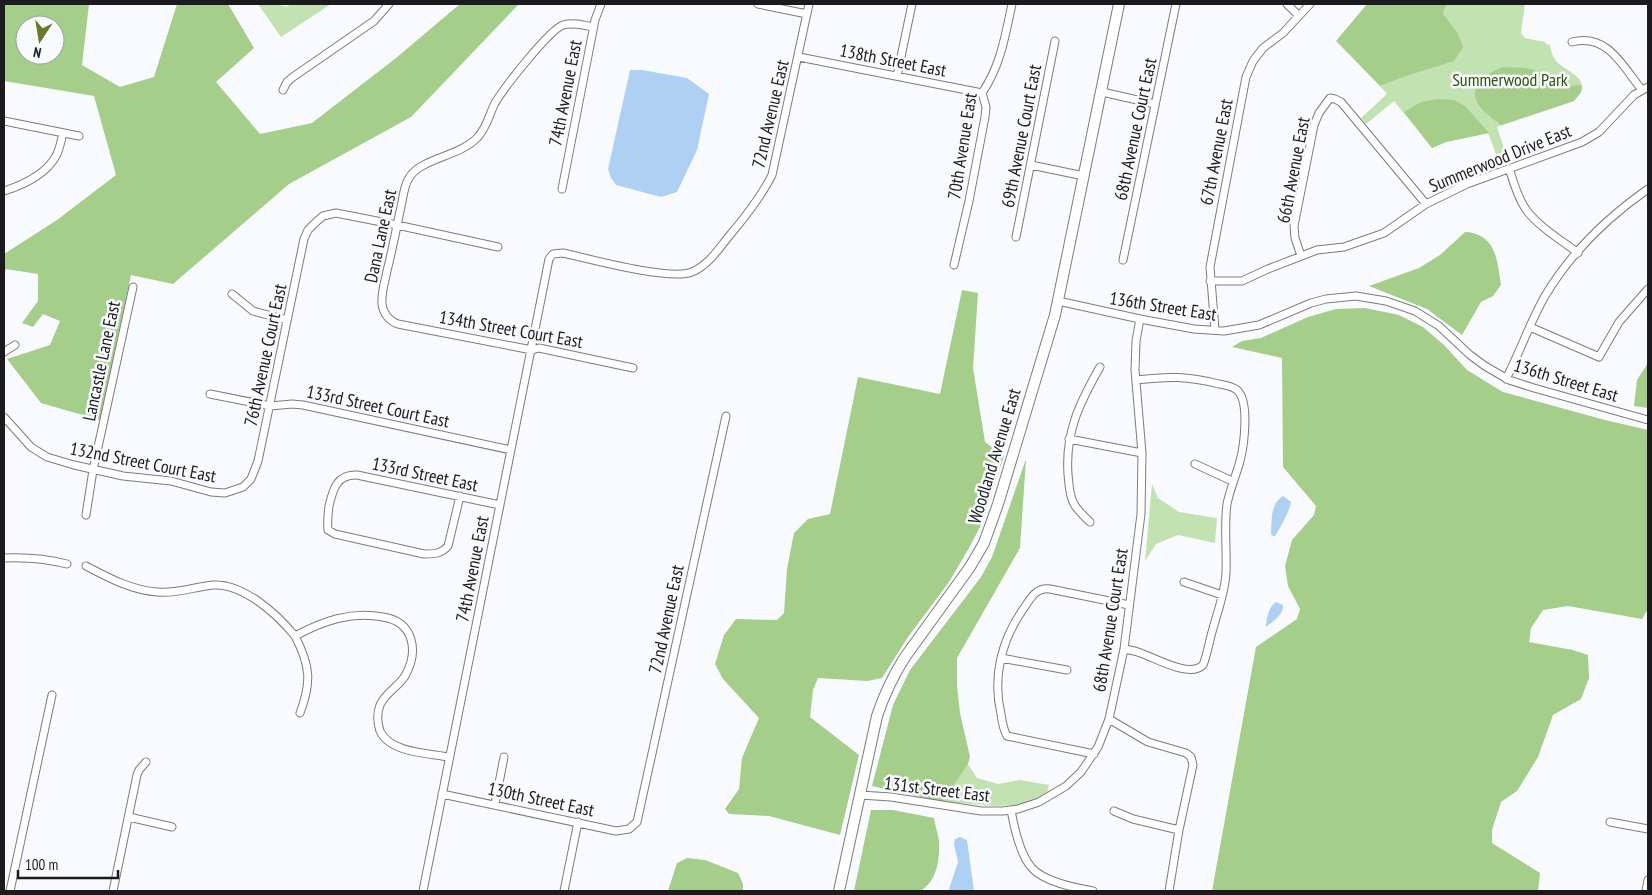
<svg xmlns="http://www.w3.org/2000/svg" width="1652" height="895" font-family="'PT Sans Narrow',sans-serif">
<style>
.green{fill:#c3e2b1}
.forest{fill:#a4ce8a;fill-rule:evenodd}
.water{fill:#aed1f3}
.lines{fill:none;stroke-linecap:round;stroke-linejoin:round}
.street-casing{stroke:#7b7c7f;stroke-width:9}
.secondary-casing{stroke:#7b7c7f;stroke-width:12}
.street{stroke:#fff;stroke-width:7}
.secondary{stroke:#fff;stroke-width:10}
.labels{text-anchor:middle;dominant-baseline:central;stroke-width:5;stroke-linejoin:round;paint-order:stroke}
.street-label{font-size:18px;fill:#1b1b1d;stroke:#f9fafe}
.park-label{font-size:18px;fill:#2e540e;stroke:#f9fafe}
</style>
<rect width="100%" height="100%" fill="#f9fafe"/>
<!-- green -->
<path class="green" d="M 258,4 L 275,4 L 288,7 L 289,4 L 331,4 L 281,37 Z
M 1447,4 L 1525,4 L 1521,33 L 1525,38 L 1545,42 L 1546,44 L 1550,45 C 1551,51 1553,58 1558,63 C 1565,70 1587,77 1581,92 C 1580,95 1576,98 1574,101 L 1497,127 L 1508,161 L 1500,164 L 1488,133 L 1446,142 L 1432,148 L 1394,101 L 1366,124 L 1361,118 L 1387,94 L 1380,86 L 1409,75 L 1457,32 L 1443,13 Z
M 1152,484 L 1158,498 L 1179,512 L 1217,518 L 1215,543 L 1178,535 L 1156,544 L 1145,561 Z
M 968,764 L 977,778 L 998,784 L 1020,780 L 1049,785 L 1047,794 L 1020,805 L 997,806 L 943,802 Z"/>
<!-- forest -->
<path class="forest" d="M 4,4 L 89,4 L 82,65 L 120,87 L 154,77 L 177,4 L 228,4 L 254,48 L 216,82 L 260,134 L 312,123 L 396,58 L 460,4 L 519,4 L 411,117 L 289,184 L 173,284 L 131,275 L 100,420 L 41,403 L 7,359 L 50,345 L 60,321 L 43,314 L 33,327 L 22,323 L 38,301 L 38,274 L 6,269 L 4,273 L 4,254 L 57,220 L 116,175 L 94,96 L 4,81 ZM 25,25 L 55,25 L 55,55 L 25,55 Z
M 1367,4 L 1447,4 L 1443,13 L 1457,32 L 1463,47 L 1454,61 L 1409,75 L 1380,86 L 1336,41 Z
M 1503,67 C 1513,68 1526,67 1535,70 C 1541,73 1542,77 1547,81 C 1557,88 1570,86 1582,85 L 1581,92 L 1574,101 L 1501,125 C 1493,119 1480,110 1476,100 C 1470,84 1491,71 1503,67 Z
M 1437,99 L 1454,100 L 1465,106 L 1489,133 L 1446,142 L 1432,148 L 1404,112 L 1421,102 Z
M 1465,232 C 1496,234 1497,259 1501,285 L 1493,296 L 1481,302 L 1462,335 L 1427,309 L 1369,286 L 1419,268 L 1440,255 Z
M 962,290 L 978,293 L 973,368 L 985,442 L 1004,456 L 980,527 L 969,548 L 949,582 L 908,637 L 882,678 L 867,681 L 818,678 L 813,690 L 810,717 L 859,755 L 840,835 L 769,816 L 729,814 L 725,809 L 739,789 L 742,758 L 759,718 L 723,679 L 715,664 L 724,635 L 736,619 L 777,620 L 784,613 L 787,569 L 794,533 L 808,519 L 830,514 L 858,377 L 940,394 Z
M 1365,308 L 1399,315 L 1423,327 L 1444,345 L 1467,370 L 1503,392 L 1605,420 L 1648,430 L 1648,609 L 1642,619 L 1568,606 L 1543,610 L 1531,628 L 1529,642 L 1573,650 L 1588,655 L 1589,678 L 1581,699 L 1553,715 L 1538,757 L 1517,791 L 1501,802 L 1492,830 L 1492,843 L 1540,873 L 1538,891 L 1212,891 L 1256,647 L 1297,619 L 1300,609 L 1288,586 L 1285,566 L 1292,540 L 1314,515 L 1316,506 L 1283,467 L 1282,358 L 1232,347 L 1242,341 L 1261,338 L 1308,317 L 1336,309 Z
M 1648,363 L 1648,408 L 1634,406 L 1637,380 Z
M 1026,459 L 1020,548 L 957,658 L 957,686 L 960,713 L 970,757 L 968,764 L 943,802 L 872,786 L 893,705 L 910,670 L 981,577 L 992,557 Z
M 871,810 L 893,810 L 934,818 C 935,825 938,834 939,841 C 940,858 937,883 920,891 L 854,891 Z
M 687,858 L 705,860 L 738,873 L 743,884 L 743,891 L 668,891 L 677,863 Z"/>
<!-- water -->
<path class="water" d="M 630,70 L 642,70 L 687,78 L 709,94 L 697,150 L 677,192 L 661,197 L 616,185 L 611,178 L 608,169 Z
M 1283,496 L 1291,502 C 1290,510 1280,529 1275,536 L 1273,536 L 1271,534 C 1272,520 1270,504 1283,496 Z
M 1276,602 L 1283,605 C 1284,615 1273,621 1266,627 C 1266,619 1269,606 1276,602 Z
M 960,837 L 967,840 L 974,891 L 950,891 L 949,889 L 958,862 L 954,844 L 955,839 Z"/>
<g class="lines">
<defs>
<path id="street" d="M 758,4 L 807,14
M 1287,4 L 1299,16
M 593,27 C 584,25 573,22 563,25 C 549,30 502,90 494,105 C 489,116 486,129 477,138 C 460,156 419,159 409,178 C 403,187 403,201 400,211 C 396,231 392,251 387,271 C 385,281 381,293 382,304 C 383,313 389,321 398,324 L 532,350 L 539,348 L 633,368
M 1572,42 C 1608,33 1623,67 1642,90
M 799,57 L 982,93
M 897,76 L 912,4
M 283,90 L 287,82 L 293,77 L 374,21 L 389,4
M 1102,92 L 1155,104
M 982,93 C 1001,65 1005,36 1012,4
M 4,121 L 79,136
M 1031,165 L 1084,176
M 1509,168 C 1513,181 1517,196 1525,208 C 1536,225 1561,240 1578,253
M 562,189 L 595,20 L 601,4
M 4,191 C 23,185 46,174 56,156 C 60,149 61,140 63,133
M 1016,237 L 1055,41
M 1301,256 L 1295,238 L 1294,226 L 1314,125 L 1319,113 L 1330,98 L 1335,99 L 1341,102 L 1426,204
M 1123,260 L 1176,4
M 954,265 L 969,201 L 985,117 L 986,107 L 982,93
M 1210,281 L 1242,281 L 1268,269 L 1317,250 L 1344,247 L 1384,233 L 1426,204 L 1467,184 L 1582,142 L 1599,132 L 1634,95 L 1648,87
M 232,294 L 253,311 L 287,320
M 1058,301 L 1140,319 L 1194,329 L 1224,331 L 1259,325 L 1311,303 L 1326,299 L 1356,296 L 1386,301 L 1415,311 L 1439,326 L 1470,355 L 1485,366 L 1509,380 L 1534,388 L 1648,420
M 1530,327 L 1599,357 L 1619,322 L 1648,289
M 1215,330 L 1210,267 L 1246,77 L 1253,61 L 1263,48 L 1283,33 L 1310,4
M 4,352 L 15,345
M 1506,379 C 1520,352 1530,322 1545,296 C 1570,254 1608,217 1648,189
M 210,394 L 270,406 L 292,404 L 303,405 L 511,450
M 4,417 L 31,447 L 47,457 L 74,465 L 123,476 L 171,481 L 211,492 L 225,493 L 243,487 L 251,479 L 258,461 L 304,239 L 308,230 L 316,222 L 323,216 L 336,213 L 397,225 L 498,247
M 1069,439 L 1142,453
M 1195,464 L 1232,481
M 460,496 L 448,546 C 441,554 434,554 424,554 L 335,534 L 328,530 C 327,521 328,514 329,506 C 333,489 337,474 357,475 L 500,505
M 86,515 L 93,470 L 133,287
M 1090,522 C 1084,516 1078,511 1074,504 C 1069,495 1069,484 1068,474 C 1065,432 1080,402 1100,367
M 4,558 C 25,557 47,559 67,564
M 86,566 C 109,578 131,590 157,592 C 176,594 194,587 213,585 C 243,583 277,614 295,636 C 323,621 351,611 383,617 C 414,622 419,651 405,676 C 398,687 385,693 380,705 C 377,713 377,722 380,731 C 390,753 428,753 449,757
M 1184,582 L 1222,595
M 295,636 C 310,665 312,682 300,713
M 1124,649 C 1130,650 1137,651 1143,654 C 1157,659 1190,678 1203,665 C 1207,655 1209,643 1212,632 C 1217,613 1225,593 1226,573 C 1227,550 1224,527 1227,504 C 1230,489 1236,476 1240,461 C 1244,446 1250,401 1237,390 C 1232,386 1225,385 1219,384 C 1187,376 1169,376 1136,380
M 1001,658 L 1067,670
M 1109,719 L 1148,742 L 1186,753 L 1191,757 L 1193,765 L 1179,830 L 1169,891
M 1094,754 L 1007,736 C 1003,729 1002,721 1001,714 C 992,676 1002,639 1024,608 C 1031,598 1036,587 1050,589 L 1129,605
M 442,794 L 616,831 L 629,829 L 637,822 L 726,416
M 860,795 L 891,797 L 981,811 L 1003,811 L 1018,809 L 1039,802 L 1066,786 L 1081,772 L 1098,747 L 1109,719 L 1124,649 L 1141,514 L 1142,453 L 1135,370 L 1136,341 L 1140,319
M 495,804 L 504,757
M 1011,810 C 1014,827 1020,855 1032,868 C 1044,882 1076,888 1093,891
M 1114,811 L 1133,819 L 1179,830
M 129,817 L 172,827
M 1610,822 L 1648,829
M 10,891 L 52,695
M 113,891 L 137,775 L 139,770 L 146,762
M 423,891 L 549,259 L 553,254 L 563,253 C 590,259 670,281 692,272 C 709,265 719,248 730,235 C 746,216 761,197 772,175 L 809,4
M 564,891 L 578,822
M 1646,891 L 1648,880"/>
<path id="secondary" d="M 839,891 L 877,716 C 884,695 893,676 905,657 L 970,567 L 984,543 L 998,504 L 1055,315 L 1119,4"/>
</defs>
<!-- street casing -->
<use href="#street" class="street-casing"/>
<!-- secondary casing -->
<use href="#secondary" class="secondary-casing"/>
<!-- street -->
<use href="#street" class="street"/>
<!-- secondary -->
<use href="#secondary" class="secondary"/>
</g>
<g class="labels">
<!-- street labels -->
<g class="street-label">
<text transform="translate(893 60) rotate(11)">138th Street East</text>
<text transform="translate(565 93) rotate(-79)">74th Avenue East</text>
<text transform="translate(770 114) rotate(-77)">72nd Avenue East</text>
<text transform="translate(1135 129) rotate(-78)">68th Avenue Court East</text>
<text transform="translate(1021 136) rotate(-79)">69th Avenue Court East</text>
<text transform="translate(962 146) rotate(-81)">70th Avenue East</text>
<text transform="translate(1216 152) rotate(-79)">67th Avenue East</text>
<text transform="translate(1500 158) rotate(-22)">Summerwood Drive East</text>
<text transform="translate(1293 170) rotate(-79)">66th Avenue East</text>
<text transform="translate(380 236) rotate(-78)">Dana Lane East</text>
<text transform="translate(1163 306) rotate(9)">136th Street East</text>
<text transform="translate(511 329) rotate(10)">134th Street Court East</text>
<text transform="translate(265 355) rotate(-78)">76th Avenue Court East</text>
<text transform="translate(101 361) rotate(-78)">Lancastle Lane East</text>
<text transform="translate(1566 380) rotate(17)">136th Street East</text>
<text transform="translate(378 406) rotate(12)">133rd Street Court East</text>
<text transform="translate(994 456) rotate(-73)">Woodland Avenue East</text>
<text transform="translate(143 462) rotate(11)">132nd Street Court East</text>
<text transform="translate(425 474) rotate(12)">133rd Street East</text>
<text transform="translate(472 569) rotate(-79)">74th Avenue East</text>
<text transform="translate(666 619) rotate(-78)">72nd Avenue East</text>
<text transform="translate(1110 620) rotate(-81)">68th Avenue Court East</text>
<text transform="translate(937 789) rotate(7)">131st Street East</text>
<text transform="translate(541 799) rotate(12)">130th Street East</text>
</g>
<!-- park labels -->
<g class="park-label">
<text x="1510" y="79">Summerwood Park</text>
</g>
</g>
<!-- border -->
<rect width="1652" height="895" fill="none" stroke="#1b1b1d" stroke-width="10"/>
<!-- north arrow -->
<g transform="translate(40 40) rotate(192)"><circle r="24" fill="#f9fafe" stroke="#a0a1a4"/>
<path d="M0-4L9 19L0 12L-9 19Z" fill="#677a29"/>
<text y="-8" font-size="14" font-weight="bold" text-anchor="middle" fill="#1b1b1d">N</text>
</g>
<!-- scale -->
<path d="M18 870v8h100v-8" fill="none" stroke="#1b1b1d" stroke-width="2.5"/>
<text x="25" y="870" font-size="15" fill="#1b1b1d" stroke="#f9fafe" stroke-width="4" paint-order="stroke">100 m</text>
</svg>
